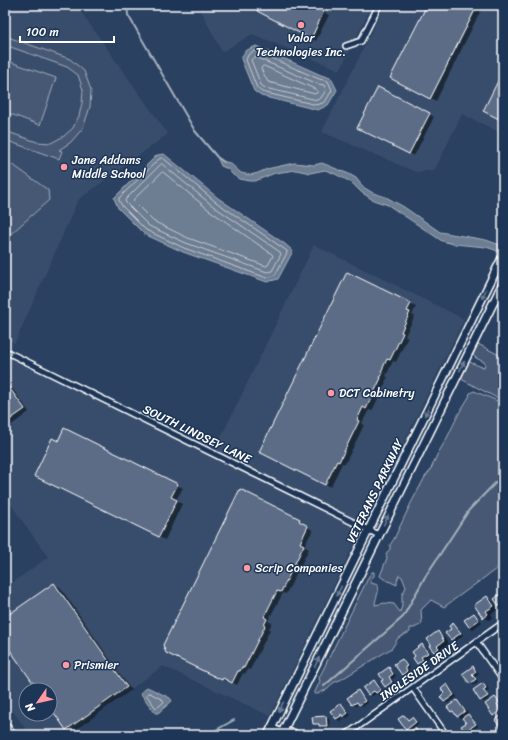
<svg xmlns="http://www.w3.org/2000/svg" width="508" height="740" font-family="Sriracha,sans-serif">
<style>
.built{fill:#394e6c;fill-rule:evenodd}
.green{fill:#465975;stroke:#a2acba}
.water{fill:#6d7d92;stroke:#a7b1be}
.shadow{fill:#0007;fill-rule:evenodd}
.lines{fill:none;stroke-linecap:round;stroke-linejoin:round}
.shore{stroke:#c5cbd3;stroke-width:1}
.stream{stroke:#a7b1be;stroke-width:2}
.building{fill:#5b6c86;stroke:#fff}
.street-casing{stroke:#fff;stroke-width:8}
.secondary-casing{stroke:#fff;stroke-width:10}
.street{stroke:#1d3557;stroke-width:5}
.secondary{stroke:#1d3557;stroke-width:7}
.oneway{fill:#6c7c92}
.poi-dot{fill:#ff9aa2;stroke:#1d3557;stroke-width:1.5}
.labels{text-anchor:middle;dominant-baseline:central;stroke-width:3;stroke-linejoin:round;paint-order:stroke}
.poi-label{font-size:12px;fill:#fff;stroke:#1d3557;text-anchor:start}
.street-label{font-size:12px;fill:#fff;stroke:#1d3557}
</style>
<rect width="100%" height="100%" fill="#2a4161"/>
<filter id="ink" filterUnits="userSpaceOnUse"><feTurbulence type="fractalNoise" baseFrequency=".025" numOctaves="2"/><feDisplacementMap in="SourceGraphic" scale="8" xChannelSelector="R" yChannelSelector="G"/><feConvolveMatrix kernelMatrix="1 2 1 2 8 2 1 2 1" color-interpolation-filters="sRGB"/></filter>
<g filter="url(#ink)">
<!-- built -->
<path class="built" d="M 5,5 L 76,5 L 168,134 L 78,200 L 15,343 L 5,339 Z
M 198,5 L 372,5 L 340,70 L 252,34 L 222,52 Z
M 385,5 L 503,5 L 503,134 L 462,114 L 435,169 L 427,171 L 416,172 L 322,132 Z
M 314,245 L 464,319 L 270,716 L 163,666 L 66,735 L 30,735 L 5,700 L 5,588 L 48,557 L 5,496 L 5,355 L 212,456 ZM 26,690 L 50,690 L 50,714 L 26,714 Z"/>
<!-- green -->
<path class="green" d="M 5,36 L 70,59 L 84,71 L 91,90 L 90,107 L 83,128 L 71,142 L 59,150 L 62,151 L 59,159 L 5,140 L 5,131 L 37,142 L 51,143 L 64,136 L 73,128 L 79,116 L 82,103 L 83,90 L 78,75 L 67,67 L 5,45 Z
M 5,60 L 56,78 L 40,125 L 5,112 Z
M 5,161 L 16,167 L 48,190 L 49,200 L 5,239 Z
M 478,344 L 503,357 L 503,386 L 497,398 L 461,379 L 469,362 C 474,363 479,367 484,367 L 485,364 L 484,362 L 476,358 L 473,355 Z
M 474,391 L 500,402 L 503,409 L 503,564 L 444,607 L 431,600 L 421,610 L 422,624 L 414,628 L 410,628 L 410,632 L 398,638 L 392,648 L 342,679 L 333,683 L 328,689 L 317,694 L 314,694 L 320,681 L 319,678 L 369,576 L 372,572 L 374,572 L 374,576 L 371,579 L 371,583 L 378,585 C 380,592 375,598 375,605 L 385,603 L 394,604 L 400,612 L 402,606 L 402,595 L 406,587 L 402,577 L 399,575 L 397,581 L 397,585 L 384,579 L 380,576 L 387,558 L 386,554 L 390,549 L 390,545 L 394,539 L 411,503 L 425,477 L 430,471 L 437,455 L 447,438 L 459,413 L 469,397 L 470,393 Z"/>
<!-- water -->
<path class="water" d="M 256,46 L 321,75 L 331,78 L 337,90 L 328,105 L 318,110 L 261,96 L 254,91 L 241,59 L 245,51 Z
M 164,154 L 218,198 L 285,244 L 293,251 L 278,279 L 267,282 L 183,252 L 144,234 L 118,208 L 114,198 L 157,155 Z
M 217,157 L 221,161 L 230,163 L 241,173 L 250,175 L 258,173 L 267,169 L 294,163 L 314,165 L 322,163 L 349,174 L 356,178 L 363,187 L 373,193 L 386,197 L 404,207 L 440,232 L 486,240 L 503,246 L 503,255 L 495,250 L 486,247 L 454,244 L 442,241 L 388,205 L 373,200 L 361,192 L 351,182 L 333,173 L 325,170 L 310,173 L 296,170 L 275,173 L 255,181 L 250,181 L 240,179 L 233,175 L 228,169 L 221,166 Z
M 147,687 L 170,698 L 172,701 L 158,713 L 155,713 L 141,694 L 142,691 Z"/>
<!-- shadow -->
<path class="shadow" d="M 262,5 L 309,5 L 329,15 L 316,41 L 264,14 Z
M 477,8 L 481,10 L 436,101 L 431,99 Z
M 429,114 L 434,117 L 414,156 L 364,130 Z
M 347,273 L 416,307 L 412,315 L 415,316 L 405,336 L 408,337 L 396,362 L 393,361 L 386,376 L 388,377 L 385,382 L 386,382 L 372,411 L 369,410 L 362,423 L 364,425 L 345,464 L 342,463 L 331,487 L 265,455 ZM 382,372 L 384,372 L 379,383 L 377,382 Z
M 5,378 L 29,412 L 5,430 Z
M 40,479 L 177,485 L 183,488 L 176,500 L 182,504 L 165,540 Z
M 299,520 L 304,523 L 303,525 L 313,530 L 304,546 L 309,549 L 286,594 L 283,593 L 268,621 L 272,623 L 269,629 L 270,630 L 250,670 L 248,669 L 245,674 L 243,673 L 237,685 L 228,680 L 227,682 L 172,655 Z
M 54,584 L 60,587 L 131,690 L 72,732 L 66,729 L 50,706 L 50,690 L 39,690 L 5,641 L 5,618 Z
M 487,598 L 493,601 L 498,609 L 491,614 L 493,617 L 489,620 L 483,617 Z
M 474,614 L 477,616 L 482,622 L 473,629 L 470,627 L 465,620 Z
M 453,624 L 457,626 L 463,635 L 455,642 L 451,640 Z
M 438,632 L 443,636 L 449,644 L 442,649 L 444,652 L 440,655 L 434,652 Z
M 422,646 L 426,647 L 431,655 L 424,660 L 426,662 L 421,665 L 418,663 L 414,658 Z
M 402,660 L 406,662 L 410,668 L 408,669 L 410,673 L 406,676 L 402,674 Z
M 473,667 L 476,669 L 479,674 L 475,677 L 478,682 L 474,685 L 470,683 Z
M 389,669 L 392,671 L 396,676 L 392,679 L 395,684 L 389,688 L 386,686 Z
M 375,681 L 378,683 L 384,692 L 380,695 L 377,693 L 372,696 L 369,694 Z
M 483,684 L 487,686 L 489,690 L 486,692 L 490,698 L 484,702 L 481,700 Z
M 447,685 L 450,687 L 457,697 L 448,703 L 444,702 Z
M 358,692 L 361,694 L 368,703 L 363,706 L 359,704 L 356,706 L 353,704 Z
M 495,698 L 498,700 L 502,704 L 500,706 L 503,710 L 503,713 L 497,717 L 494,715 Z
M 457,701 L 460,703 L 468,713 L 467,714 L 472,717 L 478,726 L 469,733 L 466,731 L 467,723 L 462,717 L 461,718 L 452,711 Z
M 341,704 L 344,706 L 351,715 L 347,718 L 345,717 L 340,721 L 336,719 Z
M 404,716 L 409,720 L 412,718 L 415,720 L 419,724 L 413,728 L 418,731 L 420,734 L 422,732 L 427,735 L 410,735 L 411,732 L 406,729 Z
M 325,717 L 329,719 L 330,727 L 323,728 L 314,724 Z
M 384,731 L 388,735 L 378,735 Z
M 480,732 L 484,735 L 475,735 Z"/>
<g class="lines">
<!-- shore -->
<path class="shore" d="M 255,51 L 319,79 L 328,81 L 332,90 L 325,102 L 317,105 L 262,92 L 257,88 L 246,60 L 248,55 Z
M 255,57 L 318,84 L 324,85 L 326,90 L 321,98 L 317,100 L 265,88 L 261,85 L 251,60 L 252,59 Z
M 264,66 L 317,90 L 318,92 L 315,94 L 268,82 L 261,69 L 262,67 Z
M 163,158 L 216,202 L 287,251 L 287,253 L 275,275 L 267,278 L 184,248 L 146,230 L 122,206 L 119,200 L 119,198 L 159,159 Z
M 162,164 L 213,206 L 280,252 L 281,254 L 272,271 L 267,272 L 186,243 L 149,226 L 126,203 L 125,200 L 160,165 Z
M 163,172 L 209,210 L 272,254 L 273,256 L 268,265 L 266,266 L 188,238 L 153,221 L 134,202 L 133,200 L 161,173 Z
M 148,693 L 150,693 L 163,700 L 164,702 L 158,707 L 156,708 L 147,696 Z"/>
<!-- stream -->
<path class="stream" d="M 127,5 L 128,15 L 195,131 L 217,157 L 224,162
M 324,686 L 403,617 L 425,577 L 469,510 L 503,475
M 207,735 L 234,720"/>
</g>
<!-- building -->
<path class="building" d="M 261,5 L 312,5 L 324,11 L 311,39 L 257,11 Z
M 427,5 L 474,5 L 477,6 L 430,99 L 390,78 Z
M 503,71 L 503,121 L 483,111 Z
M 378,87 L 430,113 L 409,154 L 357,128 Z
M 347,272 L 411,303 L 407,311 L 410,312 L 401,332 L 403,333 L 390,360 L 387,359 L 381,372 L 383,373 L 380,378 L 381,378 L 366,409 L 363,407 L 357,420 L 359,421 L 339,462 L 337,461 L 325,485 L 259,452 Z
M 5,382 L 25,409 L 5,423 Z
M 64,428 L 178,484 L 171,497 L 177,500 L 159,537 L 34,476 L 52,438 L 58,441 Z
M 240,489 L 300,519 L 299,521 L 308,526 L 300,543 L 304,545 L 281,592 L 277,591 L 264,617 L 267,619 L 264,625 L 265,626 L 244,668 L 242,667 L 240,671 L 238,671 L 232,683 L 223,678 L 222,680 L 166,653 L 163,645 Z
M 54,583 L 127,687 L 66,730 L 50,707 L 50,690 L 38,690 L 5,643 L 5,617 Z
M 503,592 L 503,603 L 499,606 L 494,599 Z
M 487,596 L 494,606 L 486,611 L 488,614 L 483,618 L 474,605 Z
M 474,613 L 479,620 L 469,627 L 464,620 Z
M 453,623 L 461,633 L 451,640 L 445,633 L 451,629 L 449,626 Z
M 438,631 L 444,641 L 437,646 L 439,648 L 434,652 L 429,646 L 431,645 L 427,639 Z
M 422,644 L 428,653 L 421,657 L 423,660 L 417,664 L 413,658 L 415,656 L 412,652 Z
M 402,659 L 407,666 L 405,667 L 407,671 L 402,675 L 394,664 Z
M 473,666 L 476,672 L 472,675 L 476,679 L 470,684 L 462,674 Z
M 389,667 L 393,674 L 389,677 L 392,682 L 385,687 L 381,681 L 383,680 L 379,674 Z
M 374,680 L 381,690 L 376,693 L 374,691 L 368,695 L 363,688 Z
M 483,683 L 486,688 L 483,690 L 488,696 L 480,701 L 473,690 Z
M 447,684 L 454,695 L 444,702 L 440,697 L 444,693 L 441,689 Z
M 358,690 L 365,701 L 359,705 L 357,702 L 352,705 L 347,698 Z
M 495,697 L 499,702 L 497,704 L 501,710 L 493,716 L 485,704 Z
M 457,700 L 465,711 L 457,717 L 453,711 L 451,712 L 447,707 Z
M 341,703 L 348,713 L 343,717 L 341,714 L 341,716 L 336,719 L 330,711 Z
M 468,714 L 476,724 L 465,732 L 461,726 L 466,723 L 462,718 Z
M 503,714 L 503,730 L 502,730 L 495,720 Z
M 404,715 L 408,720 L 412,717 L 416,722 L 406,730 L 398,719 Z
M 326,716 L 327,726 L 319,726 L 319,724 L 313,724 L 312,717 Z
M 415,728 L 418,733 L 422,731 L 425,735 L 409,735 L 407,733 Z"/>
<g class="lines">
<defs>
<path id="street" d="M 346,46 L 361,41 L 379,5
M 5,351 L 379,535
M 477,643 L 503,680
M 413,688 L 446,735
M 271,727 L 282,732 L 284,735
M 282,732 L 293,732 L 298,735
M 346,735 L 503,623"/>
<path id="secondary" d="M 5,725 L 12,735
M 268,735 L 503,256
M 281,735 L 503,283"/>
</defs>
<!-- street casing -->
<use href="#street" class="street-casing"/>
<!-- secondary casing -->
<use href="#secondary" class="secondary-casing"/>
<!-- street -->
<use href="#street" class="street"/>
<!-- secondary -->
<use href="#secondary" class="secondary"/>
</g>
<!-- one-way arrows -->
<defs><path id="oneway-solid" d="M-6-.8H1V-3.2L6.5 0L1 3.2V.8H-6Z"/></defs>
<g class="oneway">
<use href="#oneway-solid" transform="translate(484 294) rotate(116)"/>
<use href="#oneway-solid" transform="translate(462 366) rotate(-64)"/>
<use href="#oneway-solid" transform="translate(427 411) rotate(116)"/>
<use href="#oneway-solid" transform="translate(386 520) rotate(-64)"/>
<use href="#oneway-solid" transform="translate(339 591) rotate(116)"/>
<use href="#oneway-solid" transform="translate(317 662) rotate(-64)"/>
<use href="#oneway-solid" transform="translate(281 707) rotate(116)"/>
</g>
</g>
<!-- markers -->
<g class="poi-dot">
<circle cx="301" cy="25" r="4"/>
<circle cx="64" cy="167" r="4"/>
<circle cx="331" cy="393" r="4"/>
<circle cx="247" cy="568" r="4"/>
<circle cx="66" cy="665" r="4"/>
</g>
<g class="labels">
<!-- poi labels -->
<g class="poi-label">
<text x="301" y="38" text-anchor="middle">Valor<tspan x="301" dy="14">Technologies Inc.</tspan></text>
<text x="72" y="160">Jane Addams<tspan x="72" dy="14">Middle School</tspan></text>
<text x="339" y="393">DCT Cabinetry</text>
<text x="255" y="568">Scrip Companies</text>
<text x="74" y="665">Prismier</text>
</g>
<!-- street labels -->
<g class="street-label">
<text transform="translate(197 434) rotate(26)">SOUTH LINDSEY LANE</text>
<text transform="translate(375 491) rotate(-64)">VETERANS PARKWAY</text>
<text transform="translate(419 671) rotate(-35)">INGLESIDE DRIVE</text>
</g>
</g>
<!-- margin -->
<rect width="508" height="740" fill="none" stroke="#1d3557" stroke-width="20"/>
<rect x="10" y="10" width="488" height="720" fill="none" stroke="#fff" stroke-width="1.5" filter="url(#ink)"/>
<!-- north arrow -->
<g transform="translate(38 702) rotate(236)"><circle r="19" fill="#1d3557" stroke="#77869a"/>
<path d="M0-3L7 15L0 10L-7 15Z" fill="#ff9aa2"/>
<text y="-6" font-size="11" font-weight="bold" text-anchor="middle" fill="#ffffff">N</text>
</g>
<!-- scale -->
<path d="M20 36v6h94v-6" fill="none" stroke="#ffffff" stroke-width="2"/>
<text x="26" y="36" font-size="12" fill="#ffffff" stroke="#1d3557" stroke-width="3" paint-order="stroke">100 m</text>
</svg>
